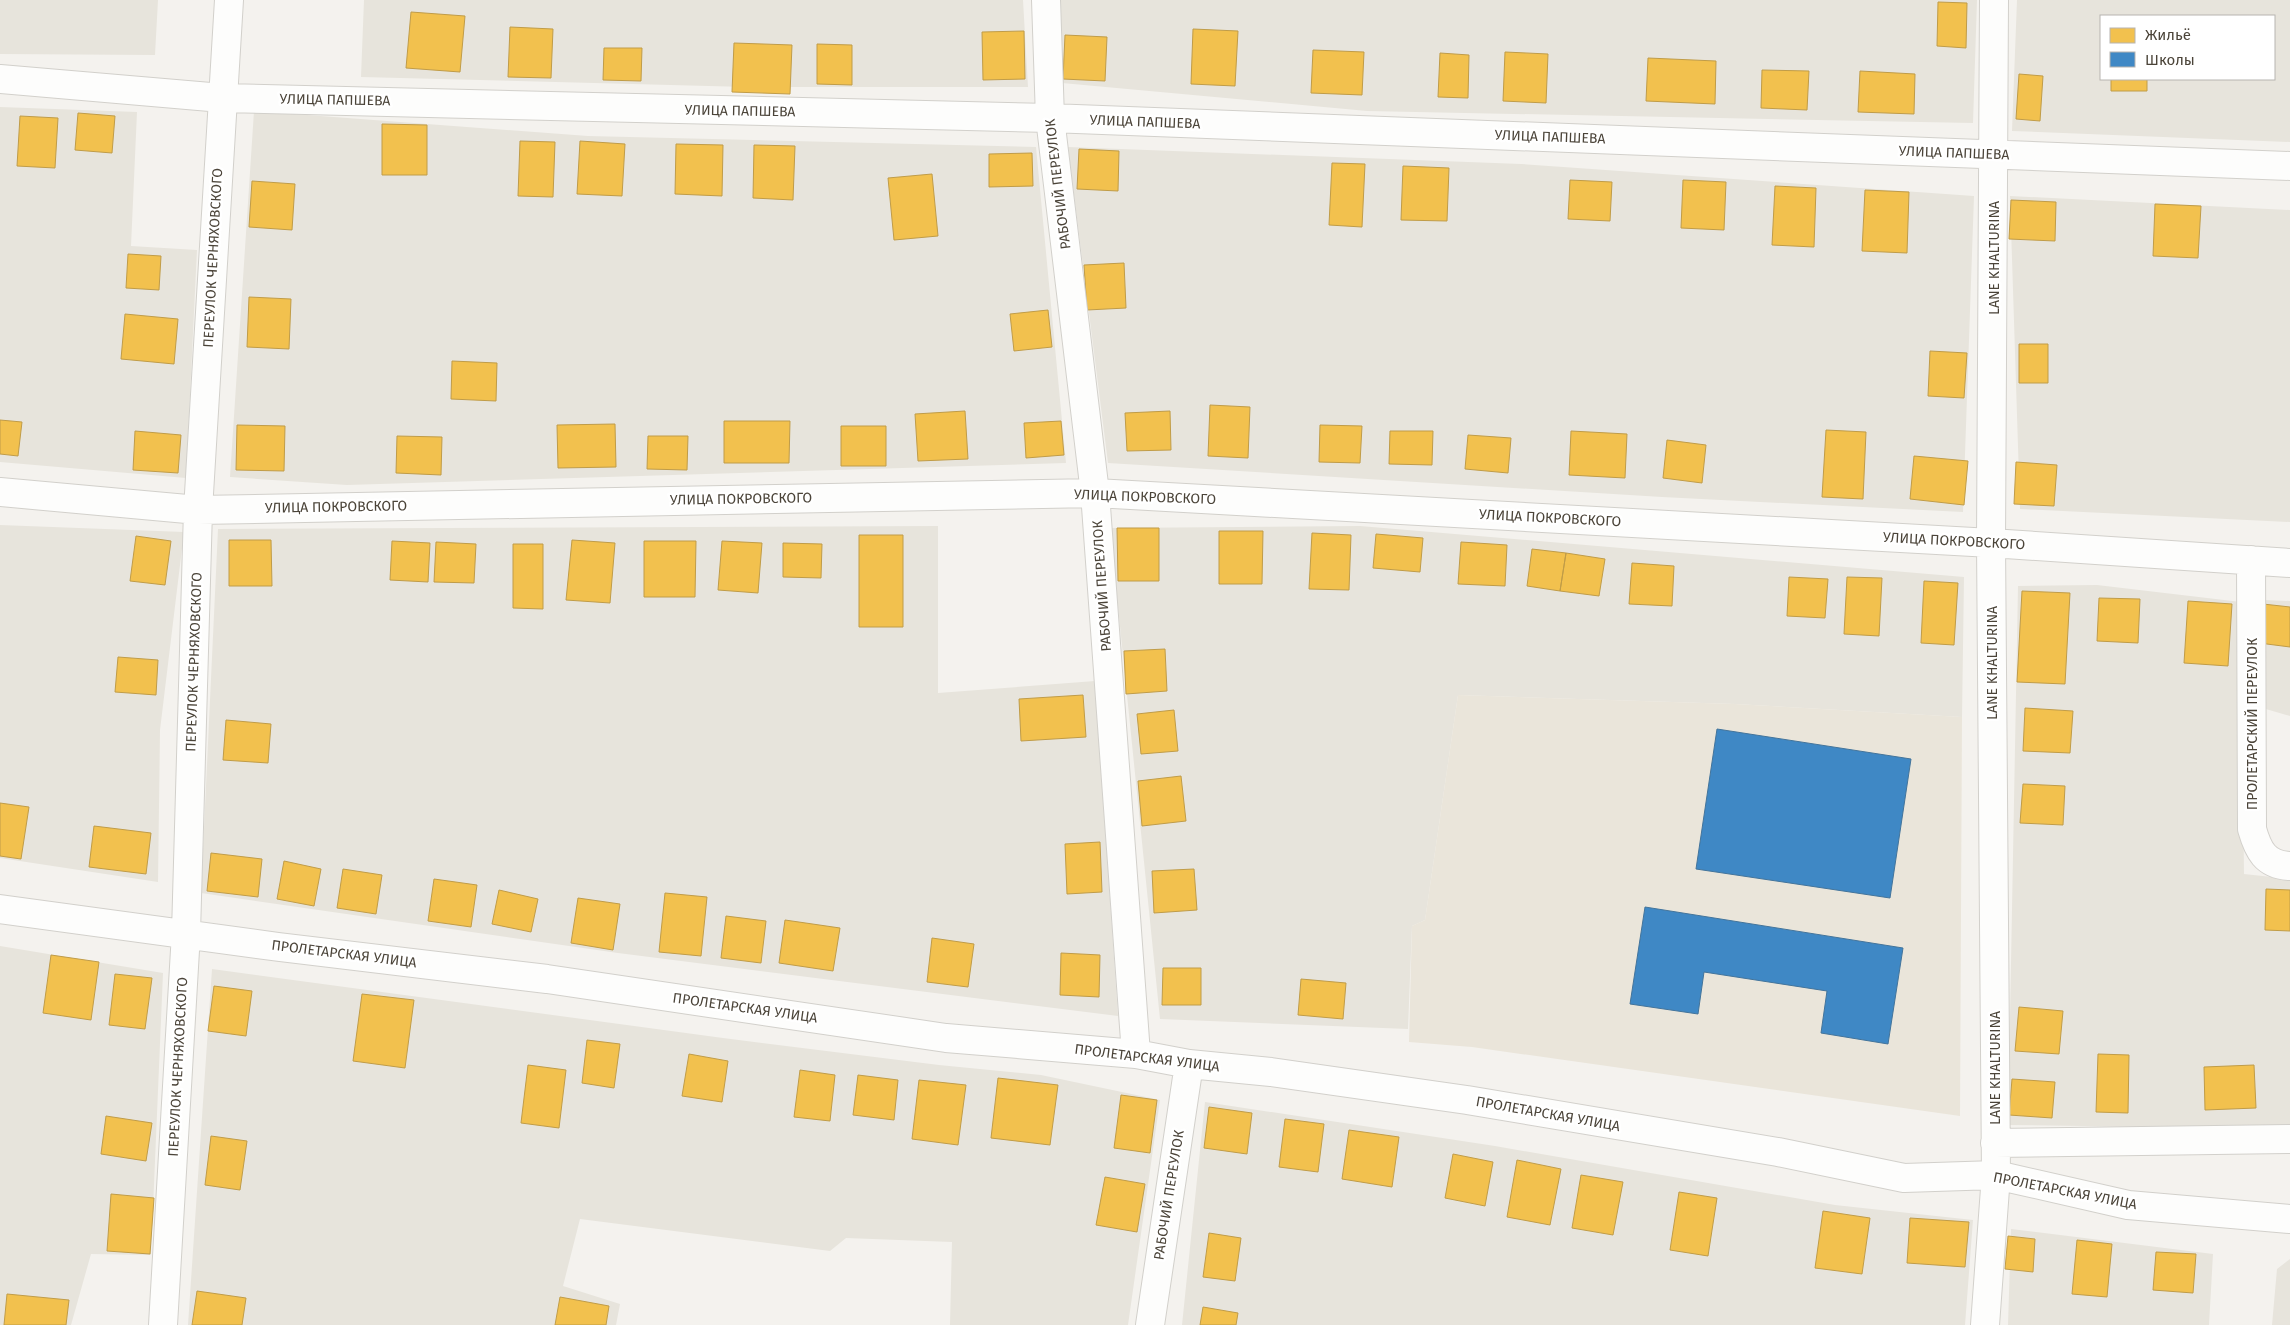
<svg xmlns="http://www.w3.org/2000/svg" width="2290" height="1325" font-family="'Fira Sans',sans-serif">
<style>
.residential{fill:#e7e4dc;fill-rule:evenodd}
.education{fill:#eae5da}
.homes{fill:#f2c14e;stroke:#c09c48}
.schools{fill:#3f88c5;stroke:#43749b}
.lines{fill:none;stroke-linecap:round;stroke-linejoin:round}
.minor-casing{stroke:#d2d0cb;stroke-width:30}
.minor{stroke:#fdfdfc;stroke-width:28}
.labels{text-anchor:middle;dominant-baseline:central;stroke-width:5;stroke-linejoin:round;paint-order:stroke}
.street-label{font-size:14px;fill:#4b4439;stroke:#fff}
</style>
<rect width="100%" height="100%" fill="#f4f2ee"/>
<!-- residential -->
<path class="residential" d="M 0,0 L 158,0 L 155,55 L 0,54 Z
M 364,0 L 1023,0 L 1028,87 L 747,87 L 361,77 Z
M 1060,0 L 1977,0 L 1973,123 L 1367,111 L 1062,83 Z
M 2017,0 L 2290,0 L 2290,142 L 2012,131 ZM 2101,16 L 2274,16 L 2274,79 L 2101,79 Z
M 0,107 L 137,112 L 131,246 L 197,250 L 186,478 L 0,462 Z
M 254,111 L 588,136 L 1036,147 L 1066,463 L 347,485 L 230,477 Z
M 1068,147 L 1521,164 L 1974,196 L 1963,512 L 1662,497 L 1108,463 Z
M 2010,196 L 2290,210 L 2290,522 L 2020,509 Z
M 0,525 L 184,532 L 160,730 L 158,882 L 0,858 Z
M 938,526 L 938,693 L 1095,681 L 1118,1016 L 618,953 L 201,893 L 218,529 Z
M 1360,526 L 1964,577 L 1962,717 L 1735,704 L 1458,695 L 1425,920 L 1412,926 L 1408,1029 L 1160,1019 L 1110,528 Z
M 2097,585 L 2241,602 L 2244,874 L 2290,879 L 2290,1129 L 2008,1125 L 2018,586 Z
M 2263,600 L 2290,601 L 2290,716 L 2259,707 Z
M 0,946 L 163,973 L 151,1255 L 91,1254 L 71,1325 L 0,1325 Z
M 212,969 L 723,1038 L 939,1065 L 1041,1075 L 1160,1100 L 1128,1325 L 950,1325 L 952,1242 L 846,1238 L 830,1251 L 580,1219 L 563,1286 L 620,1304 L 616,1325 L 188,1325 Z
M 1205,1102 L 1495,1146 L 1835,1205 L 1973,1220 L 1965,1325 L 1182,1325 Z
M 2011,1229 L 2213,1254 L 2209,1325 L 2008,1325 Z
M 2290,1259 L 2290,1325 L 2272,1325 L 2277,1269 Z"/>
<!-- education -->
<path class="education" d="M 1458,695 L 1735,704 L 1962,717 L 1960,1116 L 1472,1047 L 1409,1042 L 1412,926 L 1425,920 Z"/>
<!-- homes -->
<path class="homes" d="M 1938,2 L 1967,3 L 1966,48 L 1937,46 Z
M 411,12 L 465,16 L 460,72 L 406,68 Z
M 510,27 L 553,29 L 551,78 L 508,77 Z
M 1193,29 L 1238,31 L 1235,86 L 1191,84 Z
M 1024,31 L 1025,79 L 983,80 L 982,32 Z
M 1065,35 L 1107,37 L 1105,81 L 1063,79 Z
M 734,43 L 792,45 L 790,94 L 732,92 Z
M 817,44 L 852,45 L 852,85 L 817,84 Z
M 604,48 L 642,48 L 641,81 L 603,80 Z
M 1313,50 L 1364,52 L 1362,95 L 1311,93 Z
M 1505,52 L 1548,54 L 1546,103 L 1503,101 Z
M 1440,53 L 1469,55 L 1468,98 L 1438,97 Z
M 1648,58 L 1716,61 L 1715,104 L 1646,101 Z
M 1762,70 L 1809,71 L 1807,110 L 1761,108 Z
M 1860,71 L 1915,74 L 1914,114 L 1858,112 Z
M 2019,74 L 2043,76 L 2040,121 L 2016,119 Z
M 2111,79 L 2147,79 L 2147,91 L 2111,91 Z
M 78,113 L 115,116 L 112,153 L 75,150 Z
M 20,116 L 58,118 L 55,168 L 17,166 Z
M 382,124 L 427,125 L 427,175 L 382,175 Z
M 520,141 L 555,142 L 553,197 L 518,196 Z
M 580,141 L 625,144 L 622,196 L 577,194 Z
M 676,144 L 723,145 L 722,196 L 675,194 Z
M 754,145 L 795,146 L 793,200 L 753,198 Z
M 1079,149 L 1119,151 L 1118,191 L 1077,189 Z
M 1032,153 L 1033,186 L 989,187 L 989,154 Z
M 1332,163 L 1365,164 L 1362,227 L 1329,225 Z
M 1403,166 L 1449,168 L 1447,221 L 1401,220 Z
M 932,174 L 938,236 L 894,240 L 888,178 Z
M 1570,180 L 1612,182 L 1610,221 L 1568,219 Z
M 1683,180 L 1726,182 L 1724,230 L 1681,228 Z
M 252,181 L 295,184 L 292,230 L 249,227 Z
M 1775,186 L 1816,188 L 1814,247 L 1772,245 Z
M 1865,190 L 1909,192 L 1907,253 L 1862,251 Z
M 2011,200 L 2056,202 L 2055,241 L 2009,239 Z
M 2155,204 L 2201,206 L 2198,258 L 2153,256 Z
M 128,254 L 161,256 L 159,290 L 126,288 Z
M 1124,263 L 1126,308 L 1087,310 L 1084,265 Z
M 249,297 L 291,299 L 289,349 L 247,347 Z
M 1048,310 L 1052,347 L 1014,351 L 1010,314 Z
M 125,314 L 178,319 L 174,364 L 121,359 Z
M 2019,344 L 2048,344 L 2048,383 L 2019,383 Z
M 1930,351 L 1967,353 L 1964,398 L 1928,396 Z
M 452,361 L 497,363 L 496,401 L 451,399 Z
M 1210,405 L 1250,407 L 1248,458 L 1208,456 Z
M 965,411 L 968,459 L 918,461 L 915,414 Z
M 1170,411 L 1171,450 L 1127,451 L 1125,413 Z
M 0,420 L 22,422 L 18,456 L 0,454 Z
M 724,421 L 790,421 L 789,463 L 724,463 Z
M 1061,421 L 1064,455 L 1026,458 L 1024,423 Z
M 615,424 L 616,467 L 558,468 L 557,425 Z
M 237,425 L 285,426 L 284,471 L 236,470 Z
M 1320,425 L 1362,426 L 1360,463 L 1319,462 Z
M 841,426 L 886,426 L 886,466 L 841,466 Z
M 1826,430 L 1866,432 L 1863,499 L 1822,497 Z
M 135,431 L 181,435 L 178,473 L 133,470 Z
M 1390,431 L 1433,431 L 1432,465 L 1389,464 Z
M 1571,431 L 1627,434 L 1625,478 L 1569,475 Z
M 1468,435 L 1511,438 L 1508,473 L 1465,469 Z
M 397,436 L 442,437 L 441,475 L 396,473 Z
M 648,436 L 688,436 L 687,470 L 647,469 Z
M 1667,440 L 1706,445 L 1702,483 L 1663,478 Z
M 1914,456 L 1968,461 L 1964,505 L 1910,499 Z
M 2016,462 L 2057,465 L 2054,506 L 2014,504 Z
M 1117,528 L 1159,528 L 1159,581 L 1118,581 Z
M 1219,531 L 1263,531 L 1262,584 L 1219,584 Z
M 1312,533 L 1351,535 L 1349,590 L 1309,589 Z
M 1376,534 L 1423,538 L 1420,572 L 1373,568 Z
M 859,535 L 903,535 L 903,627 L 859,627 Z
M 136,536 L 171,541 L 165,585 L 130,581 Z
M 229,540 L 271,540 L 272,586 L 229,586 Z
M 572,540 L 615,543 L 610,603 L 566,600 Z
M 392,541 L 430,543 L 428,582 L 390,580 Z
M 644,541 L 696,541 L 695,597 L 644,597 Z
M 722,541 L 762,543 L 758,593 L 718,590 Z
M 436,542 L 476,544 L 474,583 L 434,582 Z
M 1461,542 L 1507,545 L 1505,586 L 1458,584 Z
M 783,543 L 822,544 L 821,578 L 783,577 Z
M 513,544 L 543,544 L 543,609 L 513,608 Z
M 1532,549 L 1566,553 L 1560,591 L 1527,586 Z
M 1566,553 L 1605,559 L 1599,596 L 1560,591 Z
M 1632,563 L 1674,566 L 1672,606 L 1629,604 Z
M 1789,577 L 1828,579 L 1825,618 L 1787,616 Z
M 1847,577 L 1882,578 L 1879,636 L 1844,634 Z
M 1924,581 L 1958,583 L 1954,645 L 1921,643 Z
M 2022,591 L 2070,593 L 2065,684 L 2017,682 Z
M 2099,598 L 2140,599 L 2138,643 L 2097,641 Z
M 2188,601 L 2232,604 L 2228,666 L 2184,663 Z
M 2263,604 L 2290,607 L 2290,647 L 2259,643 Z
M 1165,649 L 1167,691 L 1126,694 L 1124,651 Z
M 118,657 L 158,660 L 156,695 L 115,692 Z
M 1083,695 L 1086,737 L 1021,741 L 1019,699 Z
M 2025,708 L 2073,711 L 2070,753 L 2023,751 Z
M 1174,710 L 1178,751 L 1141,754 L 1137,714 Z
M 226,720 L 271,724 L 268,763 L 223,760 Z
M 1181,776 L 1186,821 L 1142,826 L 1138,781 Z
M 2023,784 L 2065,786 L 2063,825 L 2020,823 Z
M 0,803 L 29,807 L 21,859 L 0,856 Z
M 94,826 L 151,833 L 146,874 L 89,867 Z
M 1100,842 L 1102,892 L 1067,894 L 1065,844 Z
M 211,853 L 262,859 L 258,897 L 207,891 Z
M 284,861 L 321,869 L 314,906 L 277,899 Z
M 343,869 L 382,875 L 376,914 L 337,908 Z
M 1194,869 L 1197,910 L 1154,913 L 1152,871 Z
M 434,879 L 477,885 L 471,927 L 428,921 Z
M 2266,889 L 2290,890 L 2290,931 L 2265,930 Z
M 499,890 L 538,899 L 531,932 L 492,924 Z
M 665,893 L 707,897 L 701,956 L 659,952 Z
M 578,898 L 620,904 L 613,950 L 571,943 Z
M 726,916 L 766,921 L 761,963 L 721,958 Z
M 785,920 L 840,928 L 833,971 L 779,963 Z
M 932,938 L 974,944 L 968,987 L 927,982 Z
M 1061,953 L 1100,955 L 1099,997 L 1060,995 Z
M 51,955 L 99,962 L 91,1020 L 43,1013 Z
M 1163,968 L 1201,968 L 1201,1005 L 1162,1005 Z
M 115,974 L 152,978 L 145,1029 L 109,1025 Z
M 1301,979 L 1346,983 L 1343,1019 L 1298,1015 Z
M 214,986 L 252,991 L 246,1036 L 208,1031 Z
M 362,994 L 414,1000 L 405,1068 L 353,1061 Z
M 2019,1007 L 2063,1011 L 2059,1054 L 2015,1051 Z
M 587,1040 L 620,1044 L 614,1088 L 582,1083 Z
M 689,1054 L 728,1061 L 722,1102 L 682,1096 Z
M 2098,1054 L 2129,1055 L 2128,1113 L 2096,1112 Z
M 528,1065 L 566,1070 L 559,1128 L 521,1123 Z
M 2254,1065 L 2256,1108 L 2205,1110 L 2204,1067 Z
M 800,1070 L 835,1075 L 830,1121 L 794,1117 Z
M 858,1075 L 898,1080 L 894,1120 L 853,1115 Z
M 998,1078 L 1058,1085 L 1050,1145 L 991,1138 Z
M 2012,1079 L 2055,1082 L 2052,1118 L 2009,1115 Z
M 919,1080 L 966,1085 L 958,1145 L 912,1139 Z
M 1121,1095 L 1157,1100 L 1150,1153 L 1114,1148 Z
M 1209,1107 L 1252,1113 L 1247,1154 L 1204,1148 Z
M 106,1116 L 152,1123 L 146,1161 L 101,1154 Z
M 1285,1119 L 1324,1124 L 1318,1172 L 1279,1167 Z
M 1349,1130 L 1399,1137 L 1392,1187 L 1342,1179 Z
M 211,1136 L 247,1141 L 240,1190 L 205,1185 Z
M 1453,1154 L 1493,1162 L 1485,1206 L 1445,1198 Z
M 1517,1160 L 1561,1169 L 1550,1225 L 1507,1217 Z
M 1581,1175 L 1623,1182 L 1613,1235 L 1572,1228 Z
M 1105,1177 L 1145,1184 L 1137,1232 L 1096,1225 Z
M 1679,1192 L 1717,1198 L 1708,1256 L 1670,1250 Z
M 111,1194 L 154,1198 L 150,1254 L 107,1251 Z
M 1823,1211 L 1870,1218 L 1862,1274 L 1815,1268 Z
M 1910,1218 L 1969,1222 L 1965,1267 L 1907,1263 Z
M 1209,1233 L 1241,1238 L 1235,1281 L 1203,1277 Z
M 2008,1236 L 2035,1239 L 2033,1272 L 2005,1269 Z
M 2077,1240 L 2112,1244 L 2107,1297 L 2072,1294 Z
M 2156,1252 L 2196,1254 L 2193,1293 L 2153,1290 Z
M 197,1291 L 246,1298 L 242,1325 L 192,1325 Z
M 7,1294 L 69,1300 L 66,1325 L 4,1325 Z
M 560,1297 L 609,1306 L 606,1325 L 555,1325 Z
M 1203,1307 L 1238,1313 L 1236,1325 L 1200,1325 Z"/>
<!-- schools -->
<path class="schools" d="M 1717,729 L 1911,759 L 1890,898 L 1696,869 Z
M 1645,907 L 1903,948 L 1888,1044 L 1821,1033 L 1827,991 L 1704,972 L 1698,1014 L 1630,1004 Z"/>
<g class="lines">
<defs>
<path id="minor" d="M 1046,0 L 1050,118 L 1095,493 L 1136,1054
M 0,79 L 222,98 L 1050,118 L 2290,166
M 0,492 L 198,510 L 1095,493 L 1991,543 L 2290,563
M 2251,560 L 2252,829 C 2258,850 2265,865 2290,866
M 0,909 L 279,947 L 547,979 L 946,1038 L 1136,1054 L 1189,1064 L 1271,1072 L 1467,1100 L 1778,1152 L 1904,1178 L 1996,1175 L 2128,1205 L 2290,1219
M 1995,1143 L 2290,1139
M 163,1325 L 186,933 L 198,510 L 229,0
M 1150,1325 L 1189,1064
M 1985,1325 L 1996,1175 L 1991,543 L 1994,0"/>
</defs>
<!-- minor casing -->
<use href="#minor" class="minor-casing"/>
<!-- minor -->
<use href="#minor" class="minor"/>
</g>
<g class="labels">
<!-- street labels -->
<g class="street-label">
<text transform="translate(335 100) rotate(1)">УЛИЦА ПАПШЕВА</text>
<text transform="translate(740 111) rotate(1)">УЛИЦА ПАПШЕВА</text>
<text transform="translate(1145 122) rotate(2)">УЛИЦА ПАПШЕВА</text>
<text transform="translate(1550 137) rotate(2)">УЛИЦА ПАПШЕВА</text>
<text transform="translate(1954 153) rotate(2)">УЛИЦА ПАПШЕВА</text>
<text transform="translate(1058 184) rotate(-97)">РАБОЧИЙ ПЕРЕУЛОК</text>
<text transform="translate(213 258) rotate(-87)">ПЕРЕУЛОК ЧЕРНЯХОВСКОГО</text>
<text transform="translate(1994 258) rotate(-90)">LANE KHALTURINA</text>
<text transform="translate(1145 497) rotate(2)">УЛИЦА ПОКРОВСКОГО</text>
<text transform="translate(741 499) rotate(-1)">УЛИЦА ПОКРОВСКОГО</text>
<text transform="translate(336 507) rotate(-1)">УЛИЦА ПОКРОВСКОГО</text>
<text transform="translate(1550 518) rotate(3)">УЛИЦА ПОКРОВСКОГО</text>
<text transform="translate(1954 541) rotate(3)">УЛИЦА ПОКРОВСКОГО</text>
<text transform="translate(1102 586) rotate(-94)">РАБОЧИЙ ПЕРЕУЛОК</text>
<text transform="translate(194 662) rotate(-88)">ПЕРЕУЛОК ЧЕРНЯХОВСКОГО</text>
<text transform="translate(1992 663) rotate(-90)">LANE KHALTURINA</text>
<text transform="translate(2252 724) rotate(-90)">ПРОЛЕТАРСКИЙ ПЕРЕУЛОК</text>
<text transform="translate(344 954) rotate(7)">ПРОЛЕТАРСКАЯ УЛИЦА</text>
<text transform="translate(745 1008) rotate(8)">ПРОЛЕТАРСКАЯ УЛИЦА</text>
<text transform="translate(1147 1058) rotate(7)">ПРОЛЕТАРСКАЯ УЛИЦА</text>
<text transform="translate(178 1067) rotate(-87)">ПЕРЕУЛОК ЧЕРНЯХОВСКОГО</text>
<text transform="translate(1995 1068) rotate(-90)">LANE KHALTURINA</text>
<text transform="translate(1548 1114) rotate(10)">ПРОЛЕТАРСКАЯ УЛИЦА</text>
<text transform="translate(2065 1191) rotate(11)">ПРОЛЕТАРСКАЯ УЛИЦА</text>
<text transform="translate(1169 1195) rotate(-81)">РАБОЧИЙ ПЕРЕУЛОК</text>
</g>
</g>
<!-- legend -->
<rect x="2100" y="15" width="175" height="65" fill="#ffffff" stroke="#b7b4b0"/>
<rect x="2110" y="28" width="25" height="15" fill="#f2c14e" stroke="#b7b4b0"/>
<text x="2145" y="40" font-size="15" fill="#4b4439">Жильё</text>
<rect x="2110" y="52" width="25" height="15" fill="#3f88c5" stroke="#b7b4b0"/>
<text x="2145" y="65" font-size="15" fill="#4b4439">Школы</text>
</svg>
